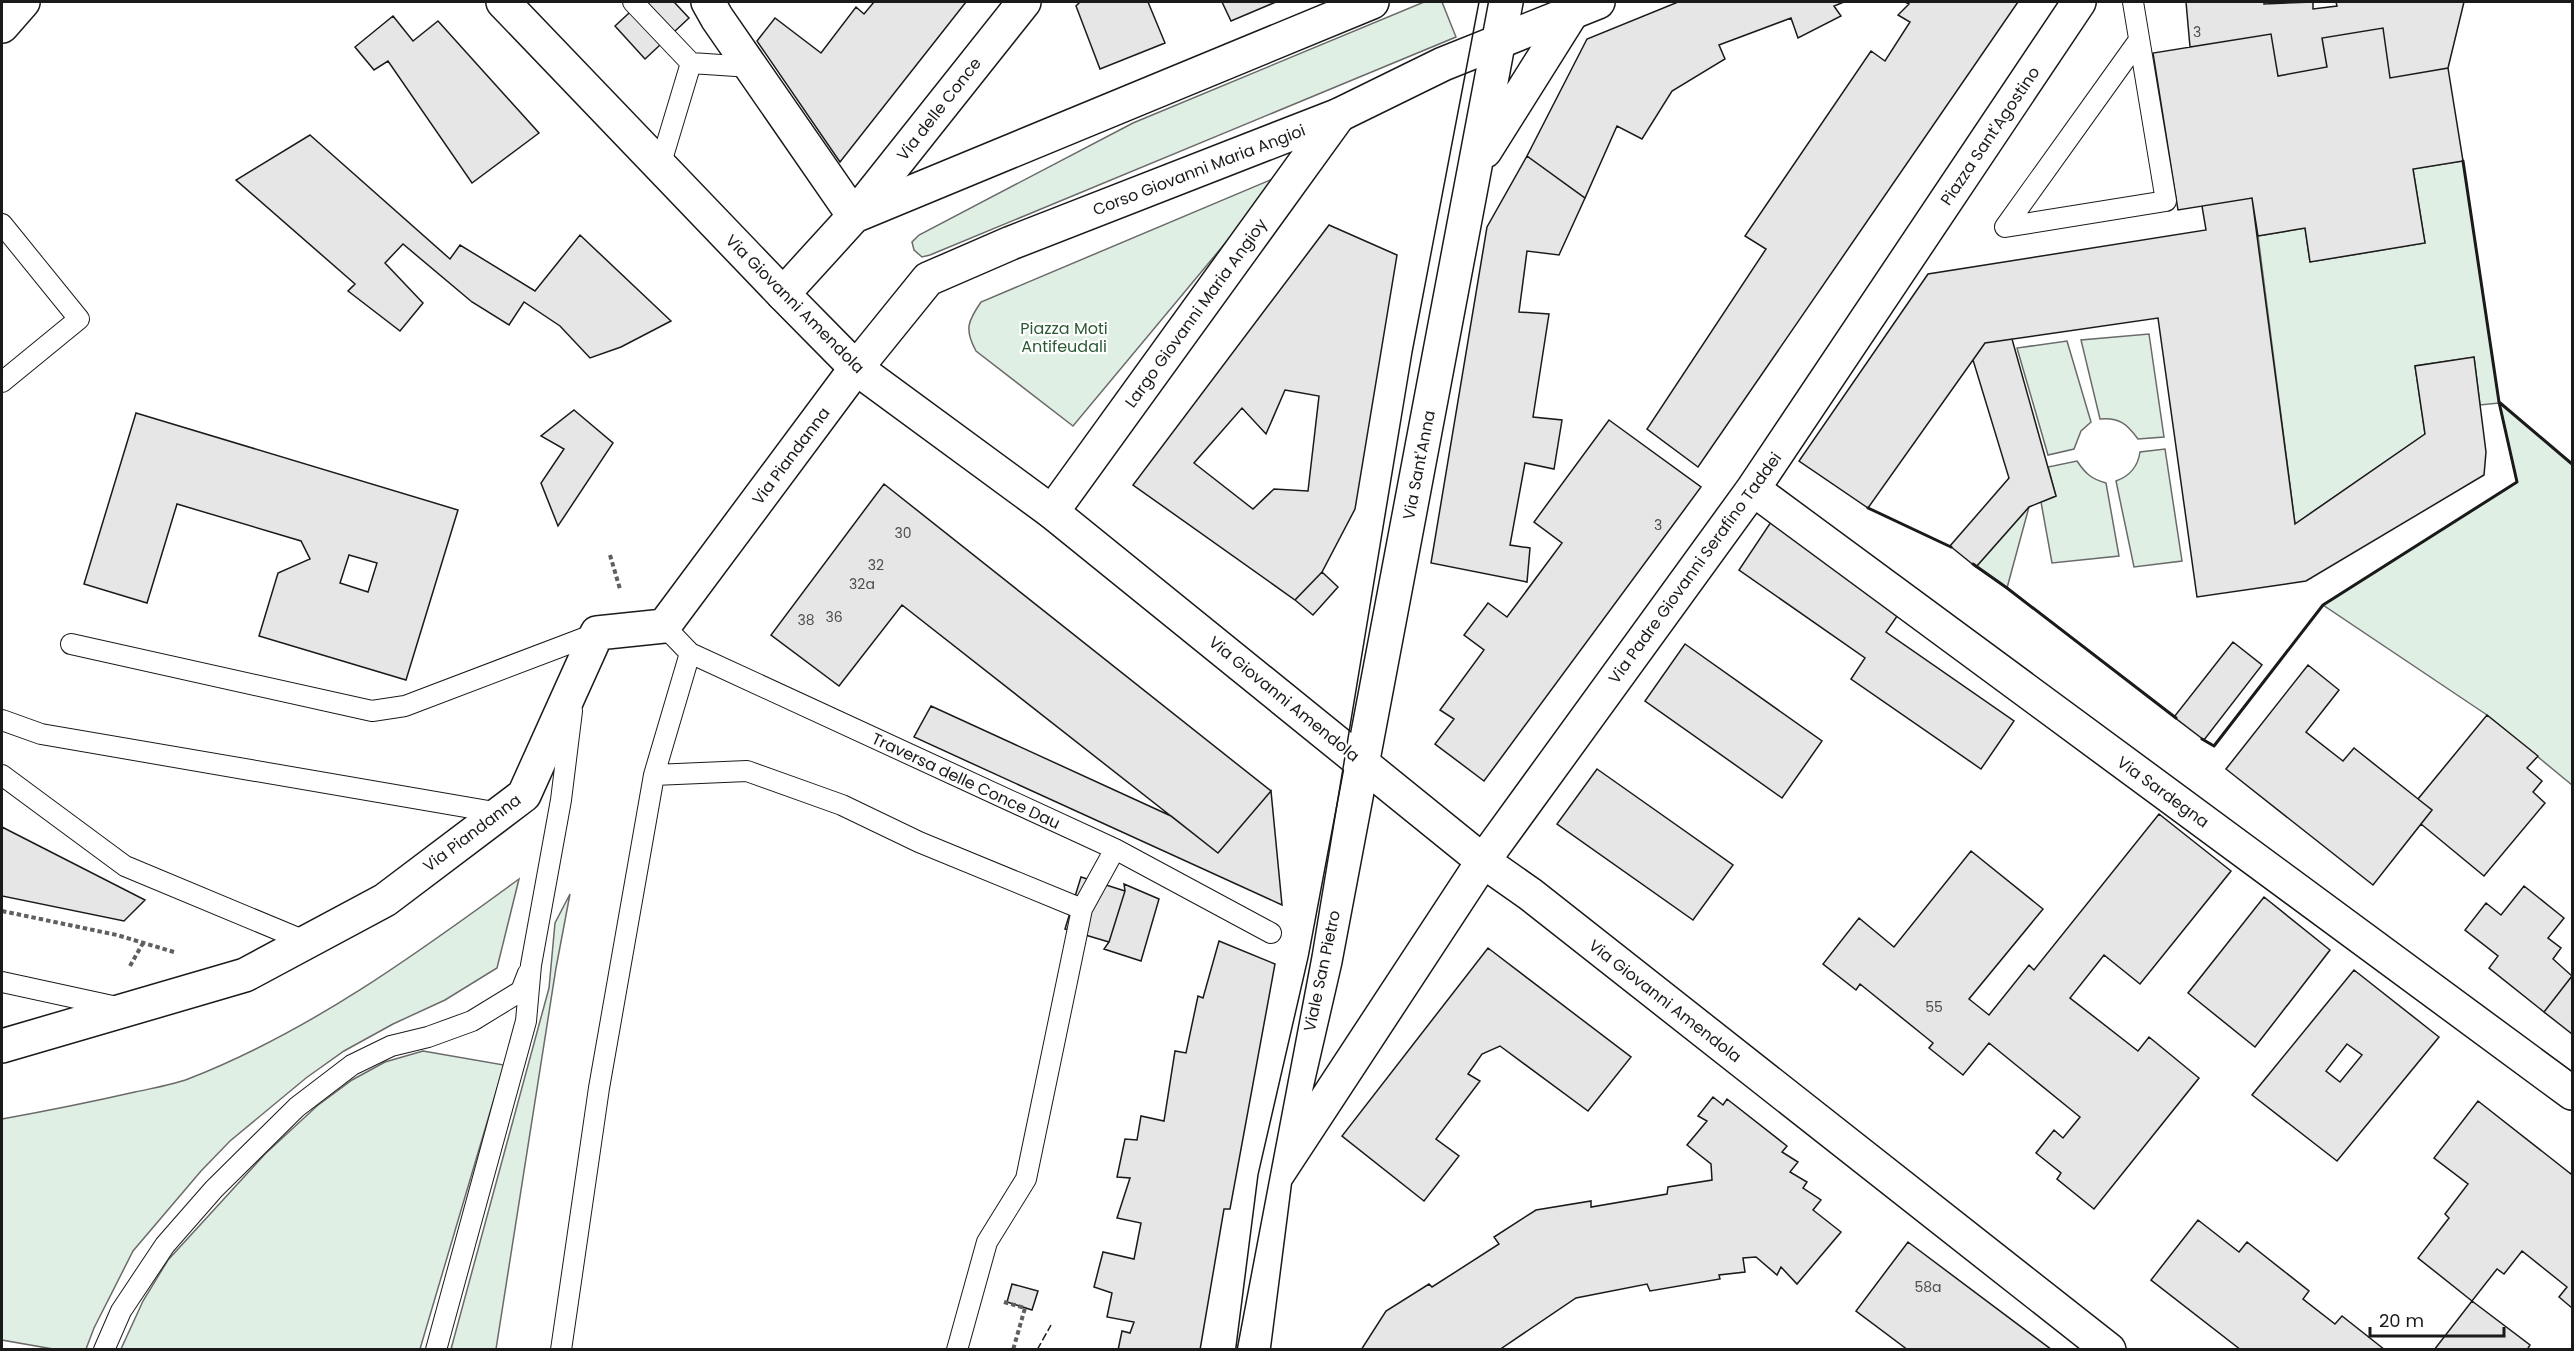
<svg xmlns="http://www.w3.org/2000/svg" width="2574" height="1351" font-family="Poppins,sans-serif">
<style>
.green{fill:#e0efe3;stroke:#6a6a6a;stroke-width:1.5}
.building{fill:#e6e6e6;stroke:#1a1a1a;stroke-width:1.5;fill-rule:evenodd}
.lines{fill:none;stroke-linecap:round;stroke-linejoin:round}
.service-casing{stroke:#1a1a1a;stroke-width:22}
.minor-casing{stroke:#1a1a1a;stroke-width:36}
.tertiary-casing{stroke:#1a1a1a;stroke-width:36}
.secondary-casing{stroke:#1a1a1a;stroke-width:36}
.path{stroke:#5f5f5f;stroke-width:4;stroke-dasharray:4.5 3;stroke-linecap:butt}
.service{stroke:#fff;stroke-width:20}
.minor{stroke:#fff;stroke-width:33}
.tertiary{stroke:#fff;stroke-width:33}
.secondary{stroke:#fff;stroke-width:33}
.tram{stroke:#1a1a1a;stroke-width:1.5}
.fence{stroke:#1a1a1a;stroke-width:1.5;stroke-dasharray:8 3;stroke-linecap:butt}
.wall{stroke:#1a1a1a;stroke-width:3}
.labels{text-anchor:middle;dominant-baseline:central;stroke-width:4.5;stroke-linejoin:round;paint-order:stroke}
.number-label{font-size:14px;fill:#4d4d4d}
.street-label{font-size:16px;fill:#1a1a1a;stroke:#fff}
.park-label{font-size:16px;fill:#2b5a34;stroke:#fff}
</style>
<rect width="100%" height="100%" fill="#fff"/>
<!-- green -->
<path class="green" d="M 1424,2 L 1442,2 L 1456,37 L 930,255 L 922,257 L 914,250 L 912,242 L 919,235 L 1133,123 Z
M 2463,161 L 2499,402 L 2572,464 L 2572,785 L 2487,715 L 2323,605 L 2517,482 L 2499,403 L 2480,405 L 2474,357 L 2415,366 L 2425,434 L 2295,524 L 2258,236 L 2305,228 L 2310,262 L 2425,243 L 2413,169 Z
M 1282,175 L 1073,426 L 976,351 C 964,329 968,321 981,302 Z
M 2149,334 L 2164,437 L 2138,439 C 2127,424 2119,417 2100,419 L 2081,340 Z
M 2067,341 L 2091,422 L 2081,431 L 2074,449 L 2048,455 L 2017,348 Z
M 2165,449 L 2182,561 L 2134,567 L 2116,481 C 2130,476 2138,466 2140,452 Z
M 2077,461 C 2085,473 2091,479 2106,483 L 2119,556 L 2052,563 L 2041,502 L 2056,496 L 2048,467 Z
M 2029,507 L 2007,588 L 1976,567 Z
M 519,879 L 497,968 L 445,1000 L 393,1024 L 344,1051 L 306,1078 L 230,1141 L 201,1171 L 133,1251 L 94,1328 L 86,1349 L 53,1349 L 2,1340 L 2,1119 C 46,1111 91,1102 135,1092 C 153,1088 172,1085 188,1079 C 309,1032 415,955 519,879 Z
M 570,894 L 556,968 L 496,1349 L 451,1349 L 549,988 L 555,923 Z
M 423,1051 L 504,1065 L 420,1349 L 121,1349 L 143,1301 L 168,1260 L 265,1154 L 317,1106 L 352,1080 L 385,1062 Z"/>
<!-- building -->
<path class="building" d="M 641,2 L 674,2 L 689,18 L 645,59 L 615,26 Z
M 874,2 L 966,2 L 840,162 L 757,41 L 775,18 L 821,53 L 856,7 L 864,14 Z
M 1080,2 L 1148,2 L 1165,43 L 1100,69 L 1076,6 Z
M 1222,2 L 1276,2 L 1231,21 Z
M 1678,2 L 1844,2 L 1834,6 L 1841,16 L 1798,38 L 1791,18 L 1719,45 L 1725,59 L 1672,91 L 1642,139 L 1617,126 L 1585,198 L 1527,156 L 1587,39 Z
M 1905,2 L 2018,2 L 1698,467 L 1647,429 L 1766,249 L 1745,236 L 1871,51 L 1885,61 L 1910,22 L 1898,15 L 1909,4 Z
M 2186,2 L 2264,2 L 2264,4 L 2313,2 L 2313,9 L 2337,6 L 2336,2 L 2464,2 L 2448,68 L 2390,78 L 2383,28 L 2322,38 L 2327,67 L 2278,76 L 2271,34 L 2190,47 Z
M 393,16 L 413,41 L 438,21 L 539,133 L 472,183 L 388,61 L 374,70 L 355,47 Z
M 2383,28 L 2390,78 L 2448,68 L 2463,161 L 2413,169 L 2425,243 L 2310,262 L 2305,228 L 2258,236 L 2252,198 L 2178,210 L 2153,53 L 2271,34 L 2278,76 L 2327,67 L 2322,38 Z
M 310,135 L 450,259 L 460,245 L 535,291 L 580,235 L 671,321 L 621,347 L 590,358 L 560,326 L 524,302 L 509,325 L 472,302 L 403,244 L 385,263 L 423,303 L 400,331 L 348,291 L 355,284 L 236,180 Z
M 1527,156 L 1585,198 L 1559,255 L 1527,251 L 1519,312 L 1549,314 L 1533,417 L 1562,420 L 1554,469 L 1525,463 L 1510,545 L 1530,548 L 1527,582 L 1431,563 L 1487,227 Z
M 2252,198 L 2295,524 L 2425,434 L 2415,366 L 2474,357 L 2486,452 L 2484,475 L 2306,581 L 2197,597 L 2158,318 L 1985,343 L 1868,508 L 1799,461 L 1928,274 L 2206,230 L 2202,206 Z
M 1329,225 L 1397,255 L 1355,509 L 1322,572 L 1295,600 L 1133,485 ZM 1285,390 L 1319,396 L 1308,491 L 1274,489 L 1253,509 L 1194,463 L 1242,408 L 1266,434 Z
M 2012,339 L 2056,496 L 2029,507 L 1976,567 L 1950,546 L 2009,478 L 1973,360 L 1985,343 Z
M 574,410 L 613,443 L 558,526 L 541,483 L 564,449 L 541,436 Z
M 136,413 L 458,510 L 406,680 L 259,636 L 278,573 L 310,559 L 301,541 L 177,504 L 147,603 L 84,584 ZM 349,555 L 377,563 L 368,592 L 340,583 Z
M 1609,420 L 1701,487 L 1484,781 L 1435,744 L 1454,719 L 1440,710 L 1484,650 L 1464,635 L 1488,603 L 1507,617 L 1562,543 L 1534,522 Z
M 884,484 L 1271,791 L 1218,853 L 902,605 L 839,686 L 771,635 Z
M 1771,522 L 1900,612 L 1886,632 L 2014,721 L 1981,769 L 1851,679 L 1865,658 L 1739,570 Z
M 1322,572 L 1338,587 L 1313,615 L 1295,600 Z
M 2233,642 L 2262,665 L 2204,740 L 2174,717 Z
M 1685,644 L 1822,741 L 1782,798 L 1645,701 Z
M 2308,665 L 2339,690 L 2306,732 L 2343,761 L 2354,748 L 2432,810 L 2373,885 L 2226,769 Z
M 931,706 L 1171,816 L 1218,853 L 1271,791 L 1282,905 L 914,737 Z
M 2487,715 L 2538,756 L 2527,768 L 2542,781 L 2533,792 L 2545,803 L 2484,876 L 2421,824 L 2432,810 L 2418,799 Z
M 1597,769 L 1733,865 L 1693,920 L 1557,824 Z
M 2159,814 L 2231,871 L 2140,984 L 2104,955 L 2070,998 L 2138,1051 L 2149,1037 L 2199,1078 L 2094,1209 L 2057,1179 L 2061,1173 L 2036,1153 L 2054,1130 L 2063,1138 L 2080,1117 L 1989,1043 L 1963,1075 L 1929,1048 L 1933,1043 L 1860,984 L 1856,990 L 1823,964 L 1859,918 L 1894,947 L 1971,851 L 2043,909 L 1969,999 L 1989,1015 L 2029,965 L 2034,970 Z
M 2,827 L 145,900 L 124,921 L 2,896 Z
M 1081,877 L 1125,891 L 1109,942 L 1065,929 Z
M 1124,884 L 1159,899 L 1141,961 L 1104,949 L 1109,942 L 1125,891 Z
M 2524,886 L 2564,918 L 2548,938 L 2561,948 L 2553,959 L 2572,976 L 2544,1012 L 2489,968 L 2498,956 L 2465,930 L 2486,903 L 2501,915 Z
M 2264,897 L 2330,950 L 2255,1047 L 2188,993 Z
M 1219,941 L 1275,964 L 1230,1209 L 1224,1209 L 1200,1350 L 1118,1350 L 1122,1331 L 1130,1333 L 1134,1322 L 1107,1317 L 1112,1293 L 1094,1287 L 1103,1252 L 1134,1259 L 1141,1223 L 1117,1218 L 1130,1178 L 1117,1177 L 1125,1139 L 1137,1140 L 1141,1116 L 1164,1121 L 1175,1051 L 1186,1053 L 1198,996 L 1203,998 Z
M 1488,948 L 1631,1057 L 1588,1111 L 1500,1046 L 1482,1054 L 1468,1074 L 1480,1081 L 1436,1139 L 1459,1156 L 1424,1201 L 1342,1136 Z
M 2354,970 L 2439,1037 L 2337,1161 L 2252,1095 ZM 2347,1044 L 2362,1055 L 2340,1082 L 2326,1071 Z
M 2572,976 L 2572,1034 L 2544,1012 Z
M 1713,1097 L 1723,1105 L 1727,1099 L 1787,1146 L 1782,1152 L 1798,1162 L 1790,1172 L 1807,1182 L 1803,1188 L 1821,1200 L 1813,1210 L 1841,1232 L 1797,1284 L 1781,1267 L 1777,1275 L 1756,1257 L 1743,1258 L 1745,1272 L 1719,1275 L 1720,1279 L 1650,1291 L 1647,1284 L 1576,1298 L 1499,1350 L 1361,1350 L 1386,1311 L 1429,1284 L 1432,1287 L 1499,1244 L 1494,1237 L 1536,1210 L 1591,1201 L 1591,1207 L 1667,1194 L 1668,1187 L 1712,1180 L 1711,1164 L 1687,1145 L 1707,1121 L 1698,1116 Z
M 2478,1101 L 2571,1174 L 2572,1171 L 2572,1308 L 2559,1297 L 2567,1287 L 2522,1251 L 2504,1274 L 2497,1269 L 2472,1301 L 2418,1258 L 2449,1218 L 2445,1214 L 2468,1184 L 2434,1158 Z
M 2198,1220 L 2239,1252 L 2247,1242 L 2309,1291 L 2303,1299 L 2335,1324 L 2342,1316 L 2385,1350 L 2241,1350 L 2151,1280 Z
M 1908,1242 L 2052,1350 L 1908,1350 L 1856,1311 Z
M 1012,1284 L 1038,1291 L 1032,1310 L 1007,1302 Z
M 2472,1301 L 2530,1345 L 2527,1350 L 2434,1350 Z"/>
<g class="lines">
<defs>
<path id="service" d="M 633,2 L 691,63 L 660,166
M 2133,2 L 2166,201 L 2005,227 L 2139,40
M 691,63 L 751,67
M 2,224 L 79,319 L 2,382
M 664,626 L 690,653 L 1115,849 L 1271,933
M 71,644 L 372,711 L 405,706 L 597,633
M 2,720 L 41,734 L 500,813
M 2,775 L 125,866 L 305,941
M 654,775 L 747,771 L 842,805 L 919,842 L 1082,909
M 2,982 L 117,1007
M 104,1350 L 121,1311 L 165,1245 L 214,1189 L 297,1107 L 352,1065 L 391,1046 L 428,1037 L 472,1021 L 521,991 L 528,973
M 436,1350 L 526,1021 L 531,965 L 561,800 L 572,711
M 561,1350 L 599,1088 L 654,775 L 690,653
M 957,1350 L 987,1242 L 1026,1179 L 1082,909 L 1115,849"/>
<path id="minor" d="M 708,2 L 717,18 L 854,216 L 1024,2
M 1485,151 L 1573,11 L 1569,2
M 1753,489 L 2572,1093
M 1052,512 L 1339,115
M 2,1046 L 245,975 L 385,900 L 524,795 L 597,633 L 664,626 L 856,368
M 1275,1178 L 1483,861 L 1753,489 L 2079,2
M 1253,1350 L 1275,1178 L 1325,961 L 1506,2"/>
<path id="tertiary" d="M 783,294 L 854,216 L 1372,2
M 856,368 L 928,279 L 1011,243 L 1339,115 L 1443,64 L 1598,2"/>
<path id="secondary" d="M 503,2 L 783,294 L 856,368 L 1052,512 L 1483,861 L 1530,894 L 2109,1350
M 2,26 L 23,2"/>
</defs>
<!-- service casing -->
<use href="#service" class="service-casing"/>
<!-- minor casing -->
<use href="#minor" class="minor-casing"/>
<!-- tertiary casing -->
<use href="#tertiary" class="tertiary-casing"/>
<!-- secondary casing -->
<use href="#secondary" class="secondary-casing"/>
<!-- path -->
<path class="path" d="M 610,555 L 620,589
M 2,911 L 117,935 L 174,952
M 130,966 L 143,943
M 1004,1302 L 1025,1308 L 1013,1350"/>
<!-- service -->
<use href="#service" class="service"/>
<!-- minor -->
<use href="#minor" class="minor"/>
<!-- tertiary -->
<use href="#tertiary" class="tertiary"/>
<!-- secondary -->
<use href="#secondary" class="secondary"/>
<!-- tram -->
<path class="tram" d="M 1237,1350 L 1312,955 L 1412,353 L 1479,2"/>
<!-- fence -->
<path class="fence" d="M 1037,1350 L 1051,1325"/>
<!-- wall -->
<path class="wall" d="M 2499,402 L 2572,464
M 1868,508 L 1951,547
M 1973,564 L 2007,588 L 2176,718
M 2202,739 L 2214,746 L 2323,605 L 2517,482 L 2499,402 L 2463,161"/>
</g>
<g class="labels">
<!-- number labels -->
<g class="number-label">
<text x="2197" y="32">3</text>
<text x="1658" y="525">3</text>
<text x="903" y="533">30</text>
<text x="876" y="565">32</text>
<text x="862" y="584">32a</text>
<text x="834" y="617">36</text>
<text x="806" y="620">38</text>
<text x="1934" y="1007">55</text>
<text x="1928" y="1287">58a</text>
</g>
<!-- street labels -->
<g class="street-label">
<text transform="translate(939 109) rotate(-52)">Via delle Conce</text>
<text transform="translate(1990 136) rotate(-56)">Piazza Sant'Agostino</text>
<text transform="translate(1199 170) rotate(-21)">Corso Giovanni Maria Angioi</text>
<text transform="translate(795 304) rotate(45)">Via Giovanni Amendola</text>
<text transform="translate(1196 313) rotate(-54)">Largo Giovanni Maria Angioy</text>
<text transform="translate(791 456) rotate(-53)">Via Piandanna</text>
<text transform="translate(1419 465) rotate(-79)">Via Sant'Anna</text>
<text transform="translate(1695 568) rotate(-54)">Via Padre Giovanni Serafino Taddei</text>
<text transform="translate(1284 699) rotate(39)">Via Giovanni Amendola</text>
<text transform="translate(966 781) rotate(25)">Traversa delle Conce Dau</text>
<text transform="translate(2163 792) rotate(36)">Via Sardegna</text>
<text transform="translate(472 833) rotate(-37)">Via Piandanna</text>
<text transform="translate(1322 971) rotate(-78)">Viale San Pietro</text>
<text transform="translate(1665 1001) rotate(38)">Via Giovanni Amendola</text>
</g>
<!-- park labels -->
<g class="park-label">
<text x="1064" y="328">Piazza Moti<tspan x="1064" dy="18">Antifeudali</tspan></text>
</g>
</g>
<!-- border -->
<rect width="2574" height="1351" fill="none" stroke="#1a1a1a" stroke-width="6"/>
<!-- scale -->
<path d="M2370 1327v9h134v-9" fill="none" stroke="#1a1a1a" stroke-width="3"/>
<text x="2379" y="1327" font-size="18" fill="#1a1a1a" stroke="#ffffff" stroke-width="4.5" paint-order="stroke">20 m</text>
</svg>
